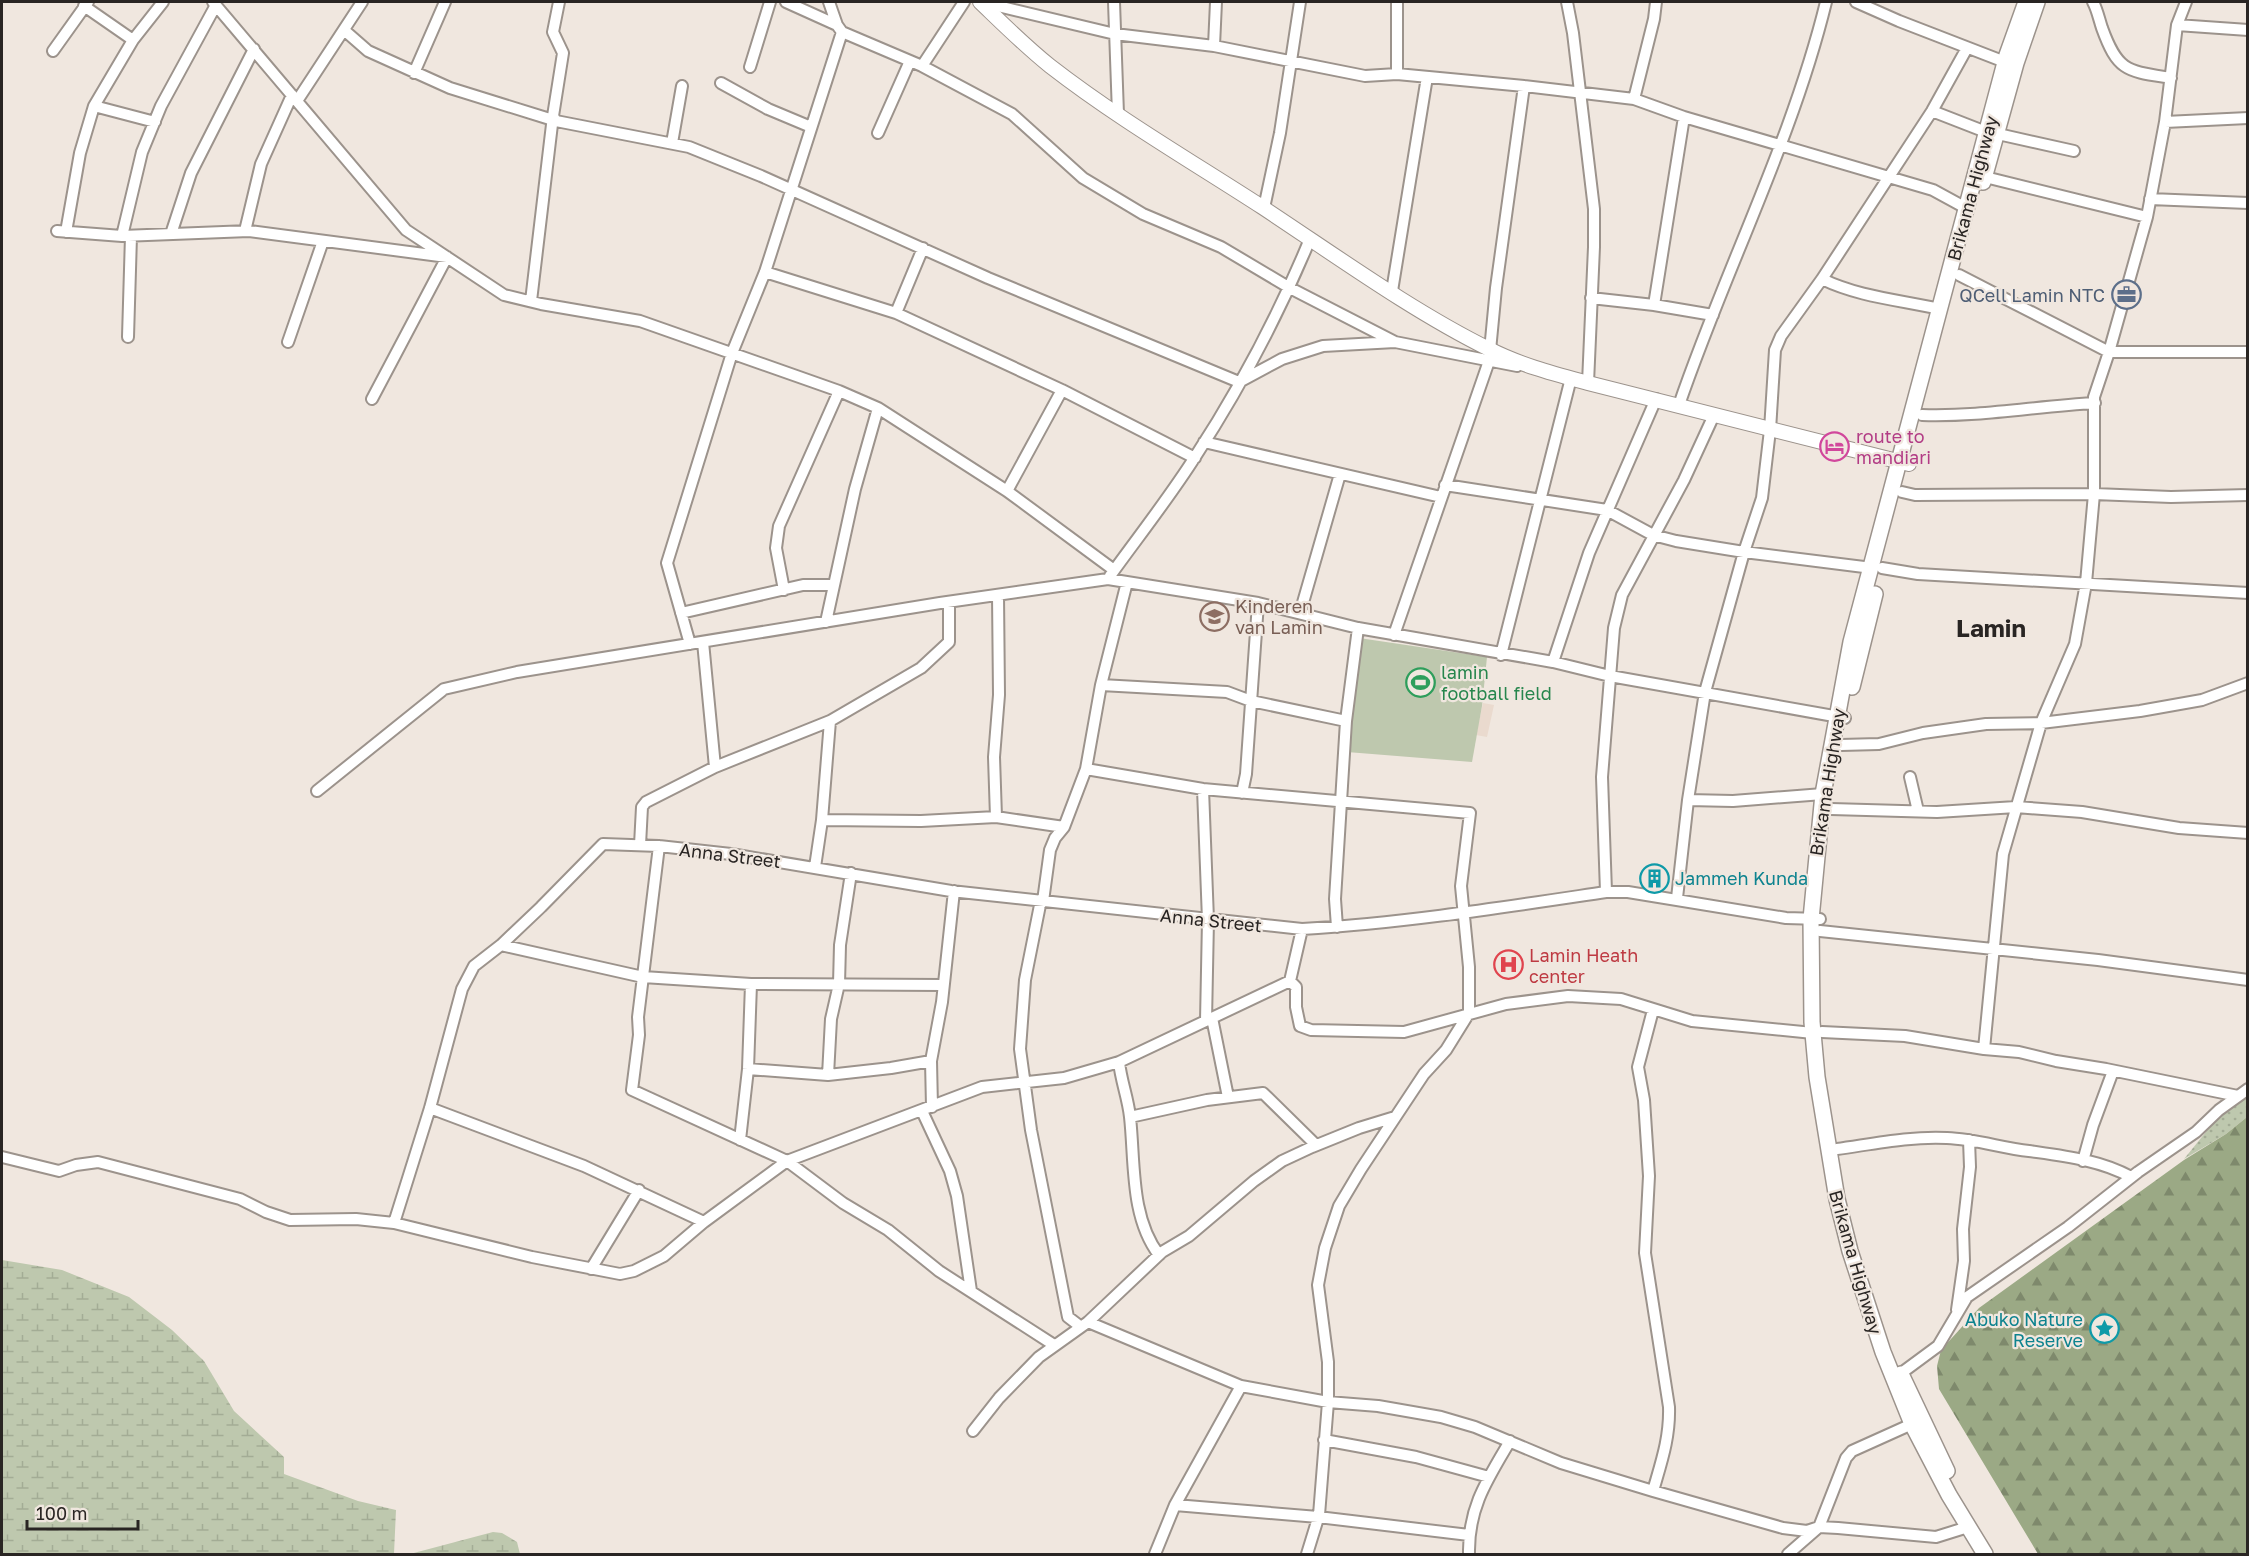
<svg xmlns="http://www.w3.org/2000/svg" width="2249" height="1556" font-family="'Golos Text',sans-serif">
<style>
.built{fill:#eadace}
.grass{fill:url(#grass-dots)}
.forest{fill:url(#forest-firs)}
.wetland{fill:url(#wetland-marsh)}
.pitch{fill:#bec8ae}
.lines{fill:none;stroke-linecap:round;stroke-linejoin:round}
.minor-casing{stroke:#9c938c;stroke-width:14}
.major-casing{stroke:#9c938c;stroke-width:16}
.highway-casing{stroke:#9c938c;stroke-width:18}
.minor{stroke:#fff;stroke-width:10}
.major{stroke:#fff;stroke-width:14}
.highway{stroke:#fff;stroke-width:15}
.labels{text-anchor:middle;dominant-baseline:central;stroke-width:4.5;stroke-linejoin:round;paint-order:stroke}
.street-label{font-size:18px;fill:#292523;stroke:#f0e7df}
.service-label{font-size:18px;fill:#4e5e75;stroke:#f0e7df;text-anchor:end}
.hotel-label{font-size:18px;fill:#b23c85;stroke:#f0e7df;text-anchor:start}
.education-label{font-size:18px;fill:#785e54;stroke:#f0e7df;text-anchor:start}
.leisure-label{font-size:18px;fill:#27864d;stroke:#f0e7df;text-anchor:start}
.culture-label{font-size:18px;fill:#0d838f;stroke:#f0e7df;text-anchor:start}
.health-label{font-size:18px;fill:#be3a42;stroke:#f0e7df;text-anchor:start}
.district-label{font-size:24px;font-weight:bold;fill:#292523;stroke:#f0e7df}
</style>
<defs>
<pattern id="grass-dots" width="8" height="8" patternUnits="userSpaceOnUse" patternTransform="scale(1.5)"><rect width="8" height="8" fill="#bec8ae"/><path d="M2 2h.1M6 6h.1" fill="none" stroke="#a3ac95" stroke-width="1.8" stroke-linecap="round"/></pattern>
<pattern id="forest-firs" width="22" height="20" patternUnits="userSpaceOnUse" patternTransform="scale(1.5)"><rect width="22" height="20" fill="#9ba985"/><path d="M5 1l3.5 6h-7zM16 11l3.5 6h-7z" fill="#7e896c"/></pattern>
<pattern id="wetland-marsh" width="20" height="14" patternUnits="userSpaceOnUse" patternTransform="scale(1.5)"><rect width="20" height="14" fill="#bec8ae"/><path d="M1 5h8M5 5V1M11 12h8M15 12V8" fill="none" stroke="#a3ac95"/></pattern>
</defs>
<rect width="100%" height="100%" fill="#f0e7df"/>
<!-- built -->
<path class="built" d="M 1483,703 L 1494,705 L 1487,737 L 1476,735 Z"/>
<!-- grass -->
<path class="grass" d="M 2247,1093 L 2247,1117 L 2226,1134 L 2184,1159 L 2223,1111 Z"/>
<!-- forest -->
<path class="forest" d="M 2247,1117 L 2247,1554 L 2038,1554 L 1939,1389 L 1937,1366 L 1941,1350 L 1979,1308 L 2184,1160 L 2226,1134 Z"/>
<!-- wetland -->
<path class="wetland" d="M 2,1260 L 62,1270 L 129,1297 L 172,1330 L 204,1361 L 234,1411 L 284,1457 L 284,1474 L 358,1501 L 396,1510 L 394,1554 L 2,1554 Z
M 493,1532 L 502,1533 L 517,1542 L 520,1554 L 410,1554 Z"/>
<!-- pitch -->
<path class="pitch" d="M 1359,638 L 1487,657 L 1482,706 L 1472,762 L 1347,752 Z"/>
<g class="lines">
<defs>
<path id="minor" d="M 213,2 L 406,230 L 504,295 L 541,304 L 640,321 L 839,391 L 878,408 L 1007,491 L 1114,570
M 559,2 L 553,32 L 563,53 L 553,116 L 556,121 L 689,147 L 761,176 L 988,278 L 1239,382 L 1282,359 L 1323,346 L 1395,342
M 786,2 L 837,25 L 842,32 L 922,66 L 1012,114 L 1083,178 L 1143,214 L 1221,247 L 1290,288 L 1395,342 L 1517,366
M 829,2 L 837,25
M 981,2 L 1115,34 L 1214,46 L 1365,76 L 1397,74 L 1524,86 L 1634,99 L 1684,117 L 1933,190 L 1966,208
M 1114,2 L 1118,114
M 1567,2 L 1573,33 L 1594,209 L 1594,247 L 1588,383
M 1856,2 L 1899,21 L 2005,62
M 2093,2 C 2097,9 2099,19 2102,28 C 2118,72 2127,71 2171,78
M 84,6 L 133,40
M 2177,25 L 2248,30
M 344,30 L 368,51 L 450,88 L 553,120
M 1214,46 L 1216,2
M 53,51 L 88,2
M 922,66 L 964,2
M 750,67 L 770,2
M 414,73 L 445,2
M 1397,74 L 1397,2
M 721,83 L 768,109 L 811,127
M 1634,99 L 1654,19 L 1656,2
M 297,101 L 362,2
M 94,106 L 155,122
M 1932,111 L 1986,132
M 2165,122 L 2248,118
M 878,133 L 910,61
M 1998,134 L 2074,151
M 672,143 L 682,86
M 1985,177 L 2147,217
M 2150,199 L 2248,203
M 1264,208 L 1280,133 L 1300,2
M 57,231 L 122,236 L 249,231 L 447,257 L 372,399
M 245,231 L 261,164 L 292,95
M 66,232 L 80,153 L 94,106 L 133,40 L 163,2
M 171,234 L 191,173 L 254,49
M 122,236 L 142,152 L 161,106 L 216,5
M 765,272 L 896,313 L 1062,390 L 1195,458
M 1959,275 L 2109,352 L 2248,352
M 1822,279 C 1859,297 1900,300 1940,309
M 1392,291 L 1427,77
M 1591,298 L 1654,305 L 1713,315
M 531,301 L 553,116
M 1654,305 L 1684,117
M 896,313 L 923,248
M 128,337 L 131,236
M 288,342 L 323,241
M 1679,405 C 1725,270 1792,141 1826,2
M 1922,415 C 1980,417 2037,406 2095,403
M 1204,442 L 1441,497
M 1445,485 L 1607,510 L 1653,535 L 1676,541 L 1744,552 L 1872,568
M 1007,491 L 1062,390
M 1902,492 L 1915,495 L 2094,494 L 2171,497 L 2248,495
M 1882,568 L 1918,574 L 2248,593
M 1110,576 C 1138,537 1169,498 1195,457 C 1240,388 1279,314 1310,239
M 784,590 L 776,548 L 779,526 L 839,391
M 681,613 L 803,585 L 834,585
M 1300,613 L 1340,474
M 826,622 L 855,489 L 878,408
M 1394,635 L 1489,361 L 1496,288 L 1524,86
M 703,642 L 715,767
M 690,644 L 667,563 L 732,353 L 765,272 L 842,32
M 1501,655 L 1571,378
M 1553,662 L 1589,553 L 1656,399
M 1101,685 L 1227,692 L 1251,701 L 1346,721
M 1841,745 L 1879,744 L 1923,733 L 1986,724 L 2041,723 L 2140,711 L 2202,700 L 2248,683
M 1086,769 L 1203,789 L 1470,813 L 1461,886 L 1469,967 L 1469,1013 L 1446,1050 L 1424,1074 L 1361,1169 L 1339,1206 L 1325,1248 L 1318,1285 L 1328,1362 L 1328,1402 L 1319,1515 L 1307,1554
M 1910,777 L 1918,811
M 1203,789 L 1208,920 L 1206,1021
M 317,791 L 444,689 L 517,672 L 940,603 L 1108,579 L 1258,603 L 1358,628 L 1553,662 L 1610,676 L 1845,718
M 1242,793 L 1246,774 L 1258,603
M 1688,800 L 1733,801 L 1823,794
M 1831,809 L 1937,812 L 2016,807 L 2082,812 L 2179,828 L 2248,833
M 996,817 L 994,757 L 999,695 L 998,595
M 822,820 L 921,821 L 996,817 L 1064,827
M 640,845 L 642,807 L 646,802 L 715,767 L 830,721 L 921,668 L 949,642 L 949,602
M 659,846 L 638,1017 L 639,1035 L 632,1090 L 787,1161 L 843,1203 L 888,1230 L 939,1271 L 1054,1345
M 815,867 L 822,820 L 830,721
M 1606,892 L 1602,777 L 1614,628 L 1622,595 L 1684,480 L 1714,415
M 1677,898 L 1688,800 L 1705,692 L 1744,552 L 1762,498 L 1770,430 L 1775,350 L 1781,336 L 1822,279 L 1932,111 L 1967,48
M 1337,927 L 1335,899 L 1346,721 L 1358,628
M 1820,931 L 2098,960 L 2248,980
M 501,945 L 643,977 L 751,984 L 943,985
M 1290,981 L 1296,987 L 1296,1007 L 1300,1026 L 1311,1030 L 1404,1032 L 1506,1004 L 1568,996 L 1621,999 L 1692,1021 L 1813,1033
M 1212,1018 L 1228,1097
M 1822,1032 L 1905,1036 L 1984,1049 L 2003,854 L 2041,723 L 2075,644 L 2086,583 L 2094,494 L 2094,397 L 2109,352 L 2147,217 L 2165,122 L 2177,25 L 2186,2
M 1984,1049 L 2019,1052 L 2056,1061 L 2106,1069 L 2238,1096
M 1119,1062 C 1121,1081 1128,1098 1130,1117 C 1135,1162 1130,1217 1159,1255
M 748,1069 L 828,1075 L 891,1068 L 931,1061
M 828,1075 L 831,1019 L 839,984 L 840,945 L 851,873
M 932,1107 L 931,1061 L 942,1002 L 954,891
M 430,1108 L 584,1166 L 704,1222
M 922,1111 L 950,1171 L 957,1196 L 971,1291
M 1130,1117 L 1207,1100 L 1263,1093 L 1316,1145
M 740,1140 L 748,1069 L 751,984
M 1837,1149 C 1873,1144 1911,1136 1947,1138 C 1975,1139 2002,1148 2029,1151 C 2064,1156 2100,1160 2131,1177
M 2,1157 L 59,1171 L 76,1165 L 98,1162 L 240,1199 L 266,1212 L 290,1220 L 356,1219 L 394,1223 L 430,1108 L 462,989 L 474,966 L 501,945 L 541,907 L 603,844 L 659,846 L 731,854 L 951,891 L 1302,929 C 1404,923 1505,907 1606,892 L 1628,892 L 1786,918 L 1820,919
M 2083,1161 L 2093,1125 L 2113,1071
M 394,1223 L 532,1257 L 620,1274 L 634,1271 L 664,1256 L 704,1222 L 787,1161 L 982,1087 L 1064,1078 L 1119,1062 L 1290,981 L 1302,929
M 591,1269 L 639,1190
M 1957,1310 L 1964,1261 L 1963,1229 L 1970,1167 L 1969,1140
M 1088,1322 L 1241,1386 L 1328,1402 L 1378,1406 L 1441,1417 L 1475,1427 L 1561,1463 L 1653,1491 L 1783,1528 L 1807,1531 L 1819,1527 L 1838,1528 L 1936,1537 L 1968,1527
M 1081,1327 L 1068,1317 L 1031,1130 L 1020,1049 L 1025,980 L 1040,905 L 1043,901 L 1050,850 L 1055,838 L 1064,827 L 1086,769 L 1101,685 L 1127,582
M 1896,1377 L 1938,1346 L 1967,1297 L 2068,1227 L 2138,1172 L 2196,1132 L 2219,1110 L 2248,1089
M 973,1431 L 999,1398 L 1039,1357 L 1088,1322 L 1162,1252 L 1189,1236 L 1254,1181 L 1282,1161 L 1312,1147 L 1359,1128 L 1395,1117
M 1324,1440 L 1416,1457 L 1489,1477
M 1653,1491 C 1661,1463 1670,1438 1669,1407 L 1645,1253 L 1649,1176 L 1644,1100 L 1638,1067 L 1653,1010
M 1175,1505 L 1318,1517 L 1469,1535
M 1155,1554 L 1175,1505 L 1241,1386
M 1469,1554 C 1468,1508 1487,1480 1510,1441
M 1788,1554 L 1819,1527 L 1846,1458 L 1852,1451 L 1912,1424"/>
<path id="major" d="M 980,2 C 1003,24 1025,46 1050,66 C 1117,118 1191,161 1262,207 C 1335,255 1412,311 1489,349 C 1520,365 1555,374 1588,383 L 1909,464"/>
<path id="highway" d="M 1983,182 L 2016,63 L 2037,2
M 1852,687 L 1875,594
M 1901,1374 L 1947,1471
M 1985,1554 L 1949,1495 L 1912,1424 L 1883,1352 L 1850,1251 L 1837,1199 L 1817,1077 L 1812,1022 L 1811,919 L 1823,794 L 1851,642 L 2007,55 L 2026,2"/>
</defs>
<!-- minor casing -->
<use href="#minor" class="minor-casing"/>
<!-- major casing -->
<use href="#major" class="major-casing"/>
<!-- highway casing -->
<use href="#highway" class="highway-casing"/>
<!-- minor -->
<use href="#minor" class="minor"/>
<!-- major -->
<use href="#major" class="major"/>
<!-- highway -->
<use href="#highway" class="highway"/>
</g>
<!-- icons -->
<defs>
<symbol id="office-ring" viewBox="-11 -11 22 22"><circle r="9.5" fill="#f0e7df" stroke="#5c6f8a" stroke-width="1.5"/><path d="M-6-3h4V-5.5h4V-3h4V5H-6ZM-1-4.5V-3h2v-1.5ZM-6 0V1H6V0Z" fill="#5c6f8a"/></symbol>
<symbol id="hotel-ring" viewBox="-11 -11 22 22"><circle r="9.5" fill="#f0e7df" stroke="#d1479c" stroke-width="1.5"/><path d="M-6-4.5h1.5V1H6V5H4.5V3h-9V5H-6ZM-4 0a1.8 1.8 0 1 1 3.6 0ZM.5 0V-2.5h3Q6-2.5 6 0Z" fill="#d1479c"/></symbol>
<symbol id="school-ring" viewBox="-11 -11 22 22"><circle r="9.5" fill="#f0e7df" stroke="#8d6e63" stroke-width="1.5"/><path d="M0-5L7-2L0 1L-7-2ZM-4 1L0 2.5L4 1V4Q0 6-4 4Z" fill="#8d6e63"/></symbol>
<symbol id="stadium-ring" viewBox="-11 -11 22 22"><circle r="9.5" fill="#f0e7df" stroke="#2e9e5b" stroke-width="1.5"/><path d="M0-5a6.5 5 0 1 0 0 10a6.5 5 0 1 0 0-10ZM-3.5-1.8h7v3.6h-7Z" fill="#2e9e5b"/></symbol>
<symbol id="building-ring" viewBox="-11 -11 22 22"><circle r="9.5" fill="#f0e7df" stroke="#0f9aa8" stroke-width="1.5"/><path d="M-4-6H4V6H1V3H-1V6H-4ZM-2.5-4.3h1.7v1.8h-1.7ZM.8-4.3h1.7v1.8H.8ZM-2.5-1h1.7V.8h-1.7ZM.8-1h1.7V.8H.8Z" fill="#0f9aa8"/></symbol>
<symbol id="hospital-ring" viewBox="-11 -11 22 22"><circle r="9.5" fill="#f0e7df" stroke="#e0444e" stroke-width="1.5"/><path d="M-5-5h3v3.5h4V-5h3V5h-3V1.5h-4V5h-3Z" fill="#e0444e"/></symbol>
<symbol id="sight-ring" viewBox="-11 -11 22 22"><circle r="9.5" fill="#f0e7df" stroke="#0f9aa8" stroke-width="1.5"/><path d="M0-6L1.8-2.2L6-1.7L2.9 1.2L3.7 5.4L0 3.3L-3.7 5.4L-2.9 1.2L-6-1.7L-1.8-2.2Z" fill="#0f9aa8"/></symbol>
</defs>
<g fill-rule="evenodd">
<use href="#office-ring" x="2110" y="278" width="33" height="33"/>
<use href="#hotel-ring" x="1818" y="430" width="33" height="33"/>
<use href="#school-ring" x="1198" y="600" width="33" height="33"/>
<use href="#stadium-ring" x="1404" y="666" width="33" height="33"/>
<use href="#building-ring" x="1638" y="862" width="33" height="33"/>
<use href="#hospital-ring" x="1492" y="948" width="33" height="33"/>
<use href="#sight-ring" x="2088" y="1312" width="33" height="33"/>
</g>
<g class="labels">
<!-- street labels -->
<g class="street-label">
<text transform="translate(1972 188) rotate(-75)">Brikama Highway</text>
<text transform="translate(1827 782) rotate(-81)">Brikama Highway</text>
<text transform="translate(730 855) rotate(7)">Anna Street</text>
<text transform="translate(1211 920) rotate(6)">Anna Street</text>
<text transform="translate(1856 1262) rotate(74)">Brikama Highway</text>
</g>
<!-- service labels -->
<g class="service-label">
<text x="2105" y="295">QCell Lamin NTC</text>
</g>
<!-- hotel labels -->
<g class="hotel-label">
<text x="1856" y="436">route to<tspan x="1856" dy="21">mandiari</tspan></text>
</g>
<!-- education labels -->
<g class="education-label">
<text x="1235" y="606">Kinderen<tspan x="1235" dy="21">van Lamin</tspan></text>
</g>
<!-- leisure labels -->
<g class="leisure-label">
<text x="1441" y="672">lamin<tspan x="1441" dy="21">football field</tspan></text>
</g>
<!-- culture labels -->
<g class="culture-label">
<text x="1675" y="878">Jammeh Kunda</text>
<text x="2083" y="1319" text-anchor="end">Abuko Nature<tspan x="2083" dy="21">Reserve</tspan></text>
</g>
<!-- health labels -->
<g class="health-label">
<text x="1529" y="955">Lamin Heath<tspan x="1529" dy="21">center</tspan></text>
</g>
<!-- district labels -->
<g class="district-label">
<text x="1991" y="627">Lamin</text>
</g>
</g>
<!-- border -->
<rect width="2249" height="1556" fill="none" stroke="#292523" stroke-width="6"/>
<!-- scale -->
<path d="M27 1520v9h111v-9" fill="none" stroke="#292523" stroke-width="3"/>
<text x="36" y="1520" font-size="18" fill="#292523" stroke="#f0e7df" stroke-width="4.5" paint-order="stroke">100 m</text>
</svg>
